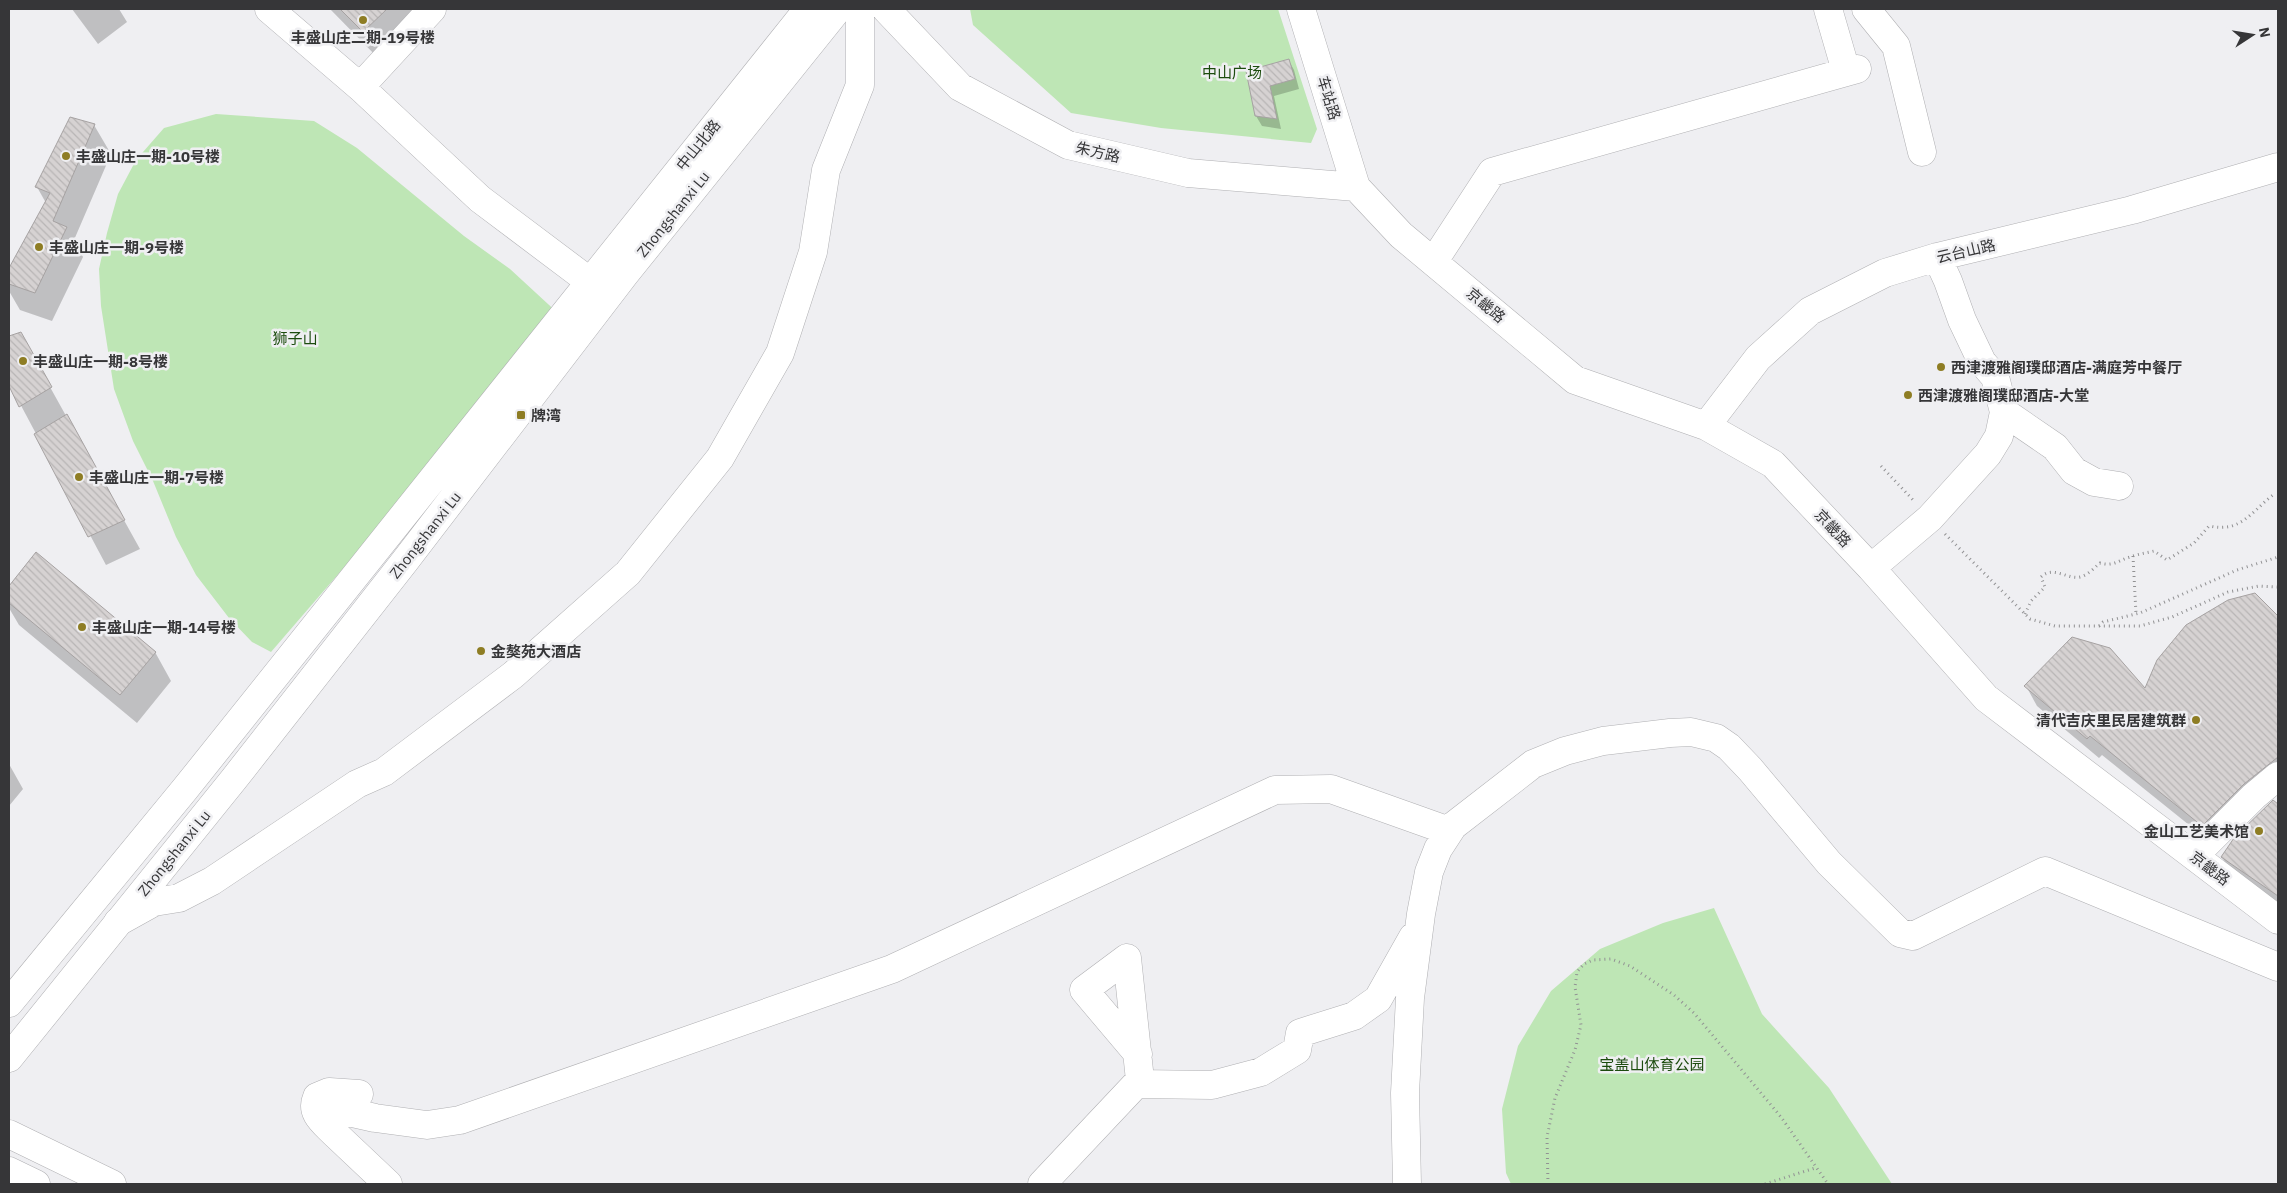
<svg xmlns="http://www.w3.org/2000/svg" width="2287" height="1193" font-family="'IBM Plex Sans','Noto Sans SC',sans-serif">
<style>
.green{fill:#bee6b5}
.shadow{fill:#0003}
.building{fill:url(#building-back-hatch);stroke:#a6a2a2}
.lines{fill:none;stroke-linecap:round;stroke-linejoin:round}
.minor-casing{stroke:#b0b0b3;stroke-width:29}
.major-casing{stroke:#b0b0b3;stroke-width:29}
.path{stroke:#919193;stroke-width:3;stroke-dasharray:1 4;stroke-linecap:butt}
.minor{stroke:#fff;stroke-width:28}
.major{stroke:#fff;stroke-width:28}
.poi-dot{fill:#8e7d24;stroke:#efeff2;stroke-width:2}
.labels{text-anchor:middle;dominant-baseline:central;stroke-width:5;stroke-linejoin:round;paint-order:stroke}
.poi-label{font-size:15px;font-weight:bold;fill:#363638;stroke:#efeff2;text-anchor:start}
.park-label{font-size:15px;fill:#1c4c0e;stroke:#efeff2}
.street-label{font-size:15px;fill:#363638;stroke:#efeff2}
</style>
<defs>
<pattern id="building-back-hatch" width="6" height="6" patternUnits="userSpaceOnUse" patternTransform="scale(1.25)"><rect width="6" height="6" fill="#d6d2d2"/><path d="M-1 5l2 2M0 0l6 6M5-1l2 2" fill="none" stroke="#b8b5b5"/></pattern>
</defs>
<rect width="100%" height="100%" fill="#efeff2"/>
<!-- green -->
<path class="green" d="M 970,9 L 1278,9 L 1317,129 L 1311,143 L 1161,128 L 1071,113 L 973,25 Z
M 216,114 L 314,121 L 357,148 L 464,236 L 510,269 L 561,316 L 271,652 L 252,642 L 229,618 L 196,575 L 176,537 L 153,481 L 133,441 L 114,389 L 101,306 L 99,269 L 107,233 L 118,194 L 136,160 L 164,128 Z
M 1714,908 L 1762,1014 L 1829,1088 L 1892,1184 L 1511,1184 L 1506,1173 L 1502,1109 L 1518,1046 L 1551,991 L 1600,949 L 1663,923 Z"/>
<!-- shadow -->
<path class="shadow" d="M 72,9 L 119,9 L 127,22 L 98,44 Z
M 330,9 L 418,9 L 380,60 Z
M 1289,61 L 1294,70 L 1299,89 L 1274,96 L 1281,129 L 1262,126 L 1256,116 L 1248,72 Z
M 71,118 L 94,125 L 111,154 L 74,240 L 83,257 L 52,321 L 20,310 L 9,291 L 9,271 L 46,203 L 37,187 Z
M 20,333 L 140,549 L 106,565 L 9,383 L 9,337 Z
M 36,554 L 155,652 L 171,681 L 137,723 L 19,625 L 9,608 L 9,588 Z
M 2255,594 L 2278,618 L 2278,786 L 2214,845 L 2102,755 L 2099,758 L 2037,706 L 2026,686 L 2145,690 Z
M 9,764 L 23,789 L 9,806 Z
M 2273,802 L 2278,806 L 2278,907 L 2234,877 L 2222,857 Z"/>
<!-- building -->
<path class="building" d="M 340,9 L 387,9 L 363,32 Z
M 1289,59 L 1295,79 L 1270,86 L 1277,119 L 1255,116 L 1246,71 Z
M 70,117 L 95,124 L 53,221 L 67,227 L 35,293 L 9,284 L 9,268 L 50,193 L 35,187 Z
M 21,332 L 52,387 L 19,407 L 9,386 L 9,336 Z
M 67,414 L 125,520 L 88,537 L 34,434 Z
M 36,552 L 156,652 L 120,695 L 9,603 L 9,586 Z
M 2255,593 L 2278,616 L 2278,757 L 2244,784 L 2202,826 L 2090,736 L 2087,739 L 2024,686 L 2072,637 L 2110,648 L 2145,688 L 2157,660 L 2186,625 L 2228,600 Z
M 2273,800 L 2278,804 L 2278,896 L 2221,857 L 2234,838 Z"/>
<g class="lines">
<defs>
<path id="minor" d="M 269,9 L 360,87 L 480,199 L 589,281
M 886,9 L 960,87 L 1068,145 L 1188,173 L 1356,187
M 1301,9 L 1356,187 L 1401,235 L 1575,380 L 1706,426 L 1773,464 L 1871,568 L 1986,698 L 2278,920
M 1828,9 L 1846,71
M 1866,9 L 1896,46 L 1922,152
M 360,87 L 432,9
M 1434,261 L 1492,172 L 1857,69
M 2004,412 L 2055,447 L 2074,471 L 2094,482 L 2119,486
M 1706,426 L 1758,358 L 1810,311 L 1885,273 L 1937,257 L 2132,210 L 2278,167
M 1871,568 L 1930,518 L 1988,454 L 1999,436 L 2004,412 L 1995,377 L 1982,362 L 1962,320 L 1948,281 L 1937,257
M 2194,856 L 2254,796 L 2278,776
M 118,922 L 154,902 L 179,898 L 212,881 L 357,784 L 384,772 L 513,675 L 628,573 L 720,458 L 780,353 L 813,252 L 826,170 L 860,85 L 860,9
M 1137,1084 L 1212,1085 L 1261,1072 L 1297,1050 L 1300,1033 L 1354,1016 L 1378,999 L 1413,937
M 334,1133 C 323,1122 310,1113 317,1097 L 329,1092 L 359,1094
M 9,1134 L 112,1184
M 9,1171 L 36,1184
M 388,1184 L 334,1133 L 333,1122 L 336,1115 L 344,1111 L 375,1118 L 427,1125 L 460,1120 L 892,969 L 1275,790 L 1331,789 L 1449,831
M 1042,1184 L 1140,1080 L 1127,958 L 1084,990 L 1138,1054
M 1407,1184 L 1405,1093 L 1410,998 L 1421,914 L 1429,872 L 1438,849 L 1453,826 L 1533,764 L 1565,751 L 1603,741 L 1670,733 L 1691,732 L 1716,738 L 1729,747 L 1750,769 L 1829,863 L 1900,933 L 1913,936 L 2045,871 L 2278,967"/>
<path id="major" d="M 9,1003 L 185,789 L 808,9
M 9,1058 L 234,779 L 405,561 L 625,274 L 838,9"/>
</defs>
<!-- minor casing -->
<use href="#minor" class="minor-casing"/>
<!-- major casing -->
<use href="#major" class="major-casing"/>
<!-- path -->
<path class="path" d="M 1881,466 L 1915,502
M 1945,534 L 2030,619 L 2055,626 L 2140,626 L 2172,617 L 2228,592 L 2259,586 L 2278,587
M 2133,556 L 2136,614
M 2025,614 L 2031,601 L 2045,587 L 2041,577 C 2053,565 2068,580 2080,577 C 2088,575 2094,568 2100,563 C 2113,567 2119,560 2130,557 C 2138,554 2146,553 2154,551 L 2167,560 L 2194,543 L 2209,526 C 2241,533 2251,512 2273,495
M 2099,626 L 2103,622 L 2140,613 L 2237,570 L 2278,557
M 1548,1184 L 1547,1137 L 1555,1098 L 1575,1050 L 1581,1025 L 1575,987 L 1577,972 L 1584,964 L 1593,960 L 1611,959 L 1630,966 L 1674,995 L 1694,1013 L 1781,1117 L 1828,1184
M 1765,1184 L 1815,1168"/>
<!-- minor -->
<use href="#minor" class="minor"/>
<!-- major -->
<use href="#major" class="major"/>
</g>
<!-- markers -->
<g class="poi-dot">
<circle cx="363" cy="20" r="5"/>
<circle cx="66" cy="156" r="5"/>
<circle cx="39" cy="247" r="5"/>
<circle cx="23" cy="361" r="5"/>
<circle cx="1941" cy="367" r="5"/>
<circle cx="1908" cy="395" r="5"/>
<rect x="516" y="410" width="10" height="10" rx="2.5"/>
<circle cx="79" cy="477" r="5"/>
<circle cx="82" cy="627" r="5"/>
<circle cx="481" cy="651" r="5"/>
<circle cx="2196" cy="720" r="5"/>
<circle cx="2259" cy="831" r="5"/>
</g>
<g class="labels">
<!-- poi labels -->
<g class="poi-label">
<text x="363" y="37" text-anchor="middle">丰盛山庄二期-19号楼</text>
<text x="76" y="156">丰盛山庄一期-10号楼</text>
<text x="49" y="247">丰盛山庄一期-9号楼</text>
<text x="33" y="361">丰盛山庄一期-8号楼</text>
<text x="1951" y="367">西津渡雅阁璞邸酒店-满庭芳中餐厅</text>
<text x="1918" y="395">西津渡雅阁璞邸酒店-大堂</text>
<text x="531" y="415">牌湾</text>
<text x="89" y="477">丰盛山庄一期-7号楼</text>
<text x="92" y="627">丰盛山庄一期-14号楼</text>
<text x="491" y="651">金獒苑大酒店</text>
<text x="2186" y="720" text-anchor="end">清代吉庆里民居建筑群</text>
<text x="2249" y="831" text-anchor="end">金山工艺美术馆</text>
</g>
<!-- park labels -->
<g class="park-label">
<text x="1232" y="72">中山广场</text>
<text x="295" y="338">狮子山</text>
<text x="1652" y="1064">宝盖山体育公园</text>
</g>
<!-- street labels -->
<g class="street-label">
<text transform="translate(1329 98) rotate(73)">车站路</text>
<text transform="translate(698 145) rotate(-51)">中山北路</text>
<text transform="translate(1098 152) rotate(13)">朱方路</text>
<text transform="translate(673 214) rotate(-51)">Zhongshanxi Lu</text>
<text transform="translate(1966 251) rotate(-13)">云台山路</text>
<text transform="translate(1486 305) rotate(40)">京畿路</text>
<text transform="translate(1833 528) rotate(47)">京畿路</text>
<text transform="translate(425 535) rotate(-52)">Zhongshanxi Lu</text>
<text transform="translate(174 853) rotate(-51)">Zhongshanxi Lu</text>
<text transform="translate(2210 868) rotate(37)">京畿路</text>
</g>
</g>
<!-- border -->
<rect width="2287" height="1193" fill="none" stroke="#363638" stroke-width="20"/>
<!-- north arrow -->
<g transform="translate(2252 35) rotate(78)" stroke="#efeff2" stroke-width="4" paint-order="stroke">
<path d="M0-4L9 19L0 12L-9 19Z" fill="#363638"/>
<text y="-8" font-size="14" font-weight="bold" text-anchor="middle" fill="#363638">N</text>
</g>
</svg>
